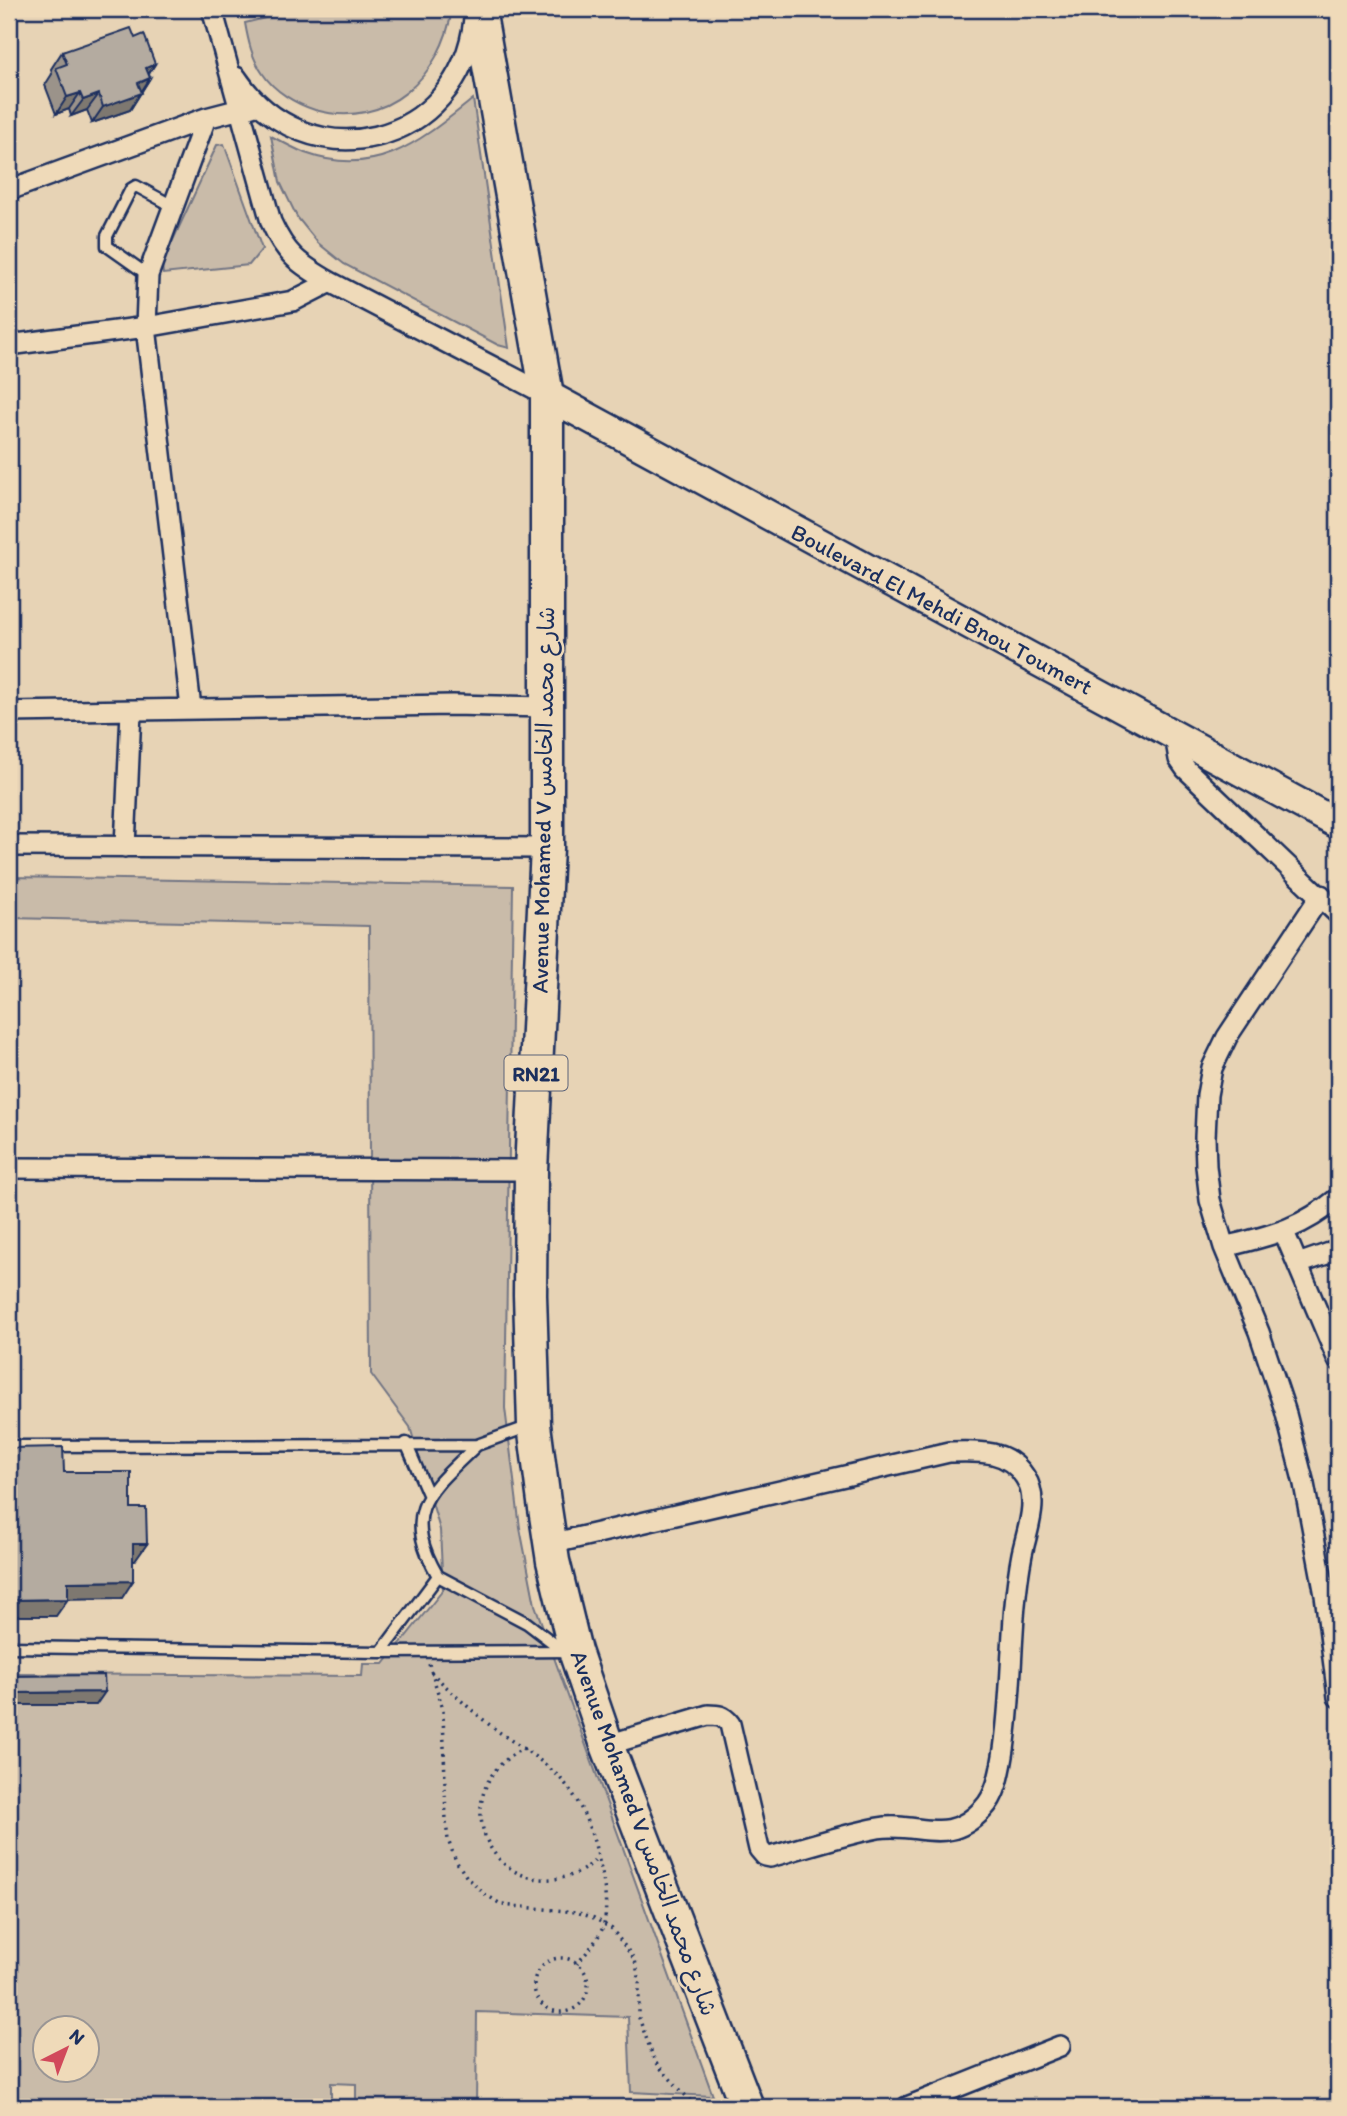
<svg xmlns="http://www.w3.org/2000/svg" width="1347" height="2116" font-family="Itim,'Playpen Sans Arabic',sans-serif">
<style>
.green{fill:#c9bba9;stroke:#727584;stroke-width:2;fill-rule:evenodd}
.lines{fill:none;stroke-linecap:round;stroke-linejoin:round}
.lane-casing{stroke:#1b2f5e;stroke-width:15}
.street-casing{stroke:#1b2f5e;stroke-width:24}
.secondary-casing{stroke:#1b2f5e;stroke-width:33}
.primary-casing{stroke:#1b2f5e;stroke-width:37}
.path{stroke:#1b2f5e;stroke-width:3.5;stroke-dasharray:2 5;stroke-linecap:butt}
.lane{stroke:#efdab9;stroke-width:10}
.street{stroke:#efdab9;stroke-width:19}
.secondary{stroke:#efdab9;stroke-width:28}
.primary{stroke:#efdab9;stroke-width:32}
.wall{fill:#9b938a;stroke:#1b2f5e;stroke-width:2}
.shaded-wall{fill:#7e7870;stroke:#1b2f5e;stroke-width:2}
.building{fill:#b4aba0;stroke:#1b2f5e;stroke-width:2}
.labels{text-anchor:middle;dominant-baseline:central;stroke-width:5;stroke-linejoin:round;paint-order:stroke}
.shield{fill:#efdab9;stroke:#5b6279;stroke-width:2}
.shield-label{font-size:21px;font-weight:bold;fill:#1b2f5e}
.street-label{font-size:23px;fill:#1b2f5e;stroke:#efdab9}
</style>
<rect width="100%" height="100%" fill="#e7d3b5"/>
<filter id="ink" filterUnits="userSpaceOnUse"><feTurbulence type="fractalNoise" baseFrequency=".0143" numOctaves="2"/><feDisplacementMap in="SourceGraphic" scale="14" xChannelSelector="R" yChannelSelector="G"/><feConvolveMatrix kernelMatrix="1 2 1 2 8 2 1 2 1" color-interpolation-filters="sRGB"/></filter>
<g filter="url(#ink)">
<!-- green -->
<path class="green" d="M 302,9 L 452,9 C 442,76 387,130 315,110 C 296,104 274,91 263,74 C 252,59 248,40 245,23 Z
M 473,99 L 509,348 L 498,345 L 344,264 L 318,243 L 297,217 L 280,182 L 271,136 C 282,142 293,148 305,153 C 377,179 420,141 473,99 Z
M 224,144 L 262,249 L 249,265 L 163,274 L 162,264 L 217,145 Z
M 9,877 L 513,886 L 505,1408 L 520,1528 L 535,1605 L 713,2096 L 631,2092 L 628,2017 L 477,2012 L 476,2107 L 356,2107 L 356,2084 L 331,2083 L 331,2107 L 9,2107 L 9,1674 L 362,1676 L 363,1664 L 384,1664 L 443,1590 L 440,1530 L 410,1427 L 371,1374 L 369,926 L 9,918 ZM 46,2028 L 88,2028 L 88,2070 L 46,2070 Z"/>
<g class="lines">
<defs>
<path id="lane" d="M 148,275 L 107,246 L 107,236 L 131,189 L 136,186 L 173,206
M 406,1443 L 428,1494
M 477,1445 C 431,1490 399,1509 438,1576 L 527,1623 L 565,1652
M 9,1446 L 477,1445 L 530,1426
M 9,1647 L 381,1652 L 572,1651
M 381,1652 L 438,1576"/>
<path id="street" d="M 212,9 L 271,222 C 286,255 299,264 330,282 L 547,395
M 236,77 C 307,184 460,147 474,19
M 9,190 L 206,118 L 252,106
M 9,345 L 146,327 L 293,301 L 330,282
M 191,708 L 146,327 L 148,275 L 206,118
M 9,712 L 453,705 L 546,707
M 1175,736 L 1179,759 L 1186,769 L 1338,914
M 9,846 L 547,848
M 125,847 L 131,711
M 1321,895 L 1227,1037 L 1212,1068 L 1207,1095 L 1205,1137 L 1206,1166 L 1210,1200 L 1224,1247 L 1259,1332 L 1285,1410 L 1304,1484 L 1325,1595 L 1338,1697
M 9,1168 L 531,1170
M 1284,1232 L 1338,1360
M 1224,1247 C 1272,1235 1299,1230 1338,1198
M 1298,1264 L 1338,1250
M 550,1544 L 949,1452 C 978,1451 1008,1449 1025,1477 C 1040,1500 1027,1530 1022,1554 C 1009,1620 1014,1689 1003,1756 C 1000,1774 996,1796 983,1809 C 947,1848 919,1821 878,1828 C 842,1835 805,1847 770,1857 L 765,1856 L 759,1849 L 730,1724 C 723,1715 718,1715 708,1715 L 607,1745
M 907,2107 L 1060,2046"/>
<path id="secondary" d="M 547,395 L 1338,824"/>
<path id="primary" d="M 479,9 L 547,395 L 547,848 L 531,1170 L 530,1295 L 534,1425 L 544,1502 L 553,1561 L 575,1651 L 607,1745 L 747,2107"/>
</defs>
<!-- lane casing -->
<use href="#lane" class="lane-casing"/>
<!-- street casing -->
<use href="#street" class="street-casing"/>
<!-- secondary casing -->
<use href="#secondary" class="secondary-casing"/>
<!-- primary casing -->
<use href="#primary" class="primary-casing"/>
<!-- path -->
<path class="path" d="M 429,1664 L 443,1709 L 446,1822 L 448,1840 L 456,1861 L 468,1879 L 485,1894 L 502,1905 L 576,1912 L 594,1918 L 612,1929 L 635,1960 L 639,1979 L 639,2018 L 655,2062 L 696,2107
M 431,1672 C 450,1691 470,1709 491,1726 C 521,1749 557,1766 576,1799 C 588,1820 595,1842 600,1865 C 604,1879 608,1909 604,1924 C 600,1938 586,1953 577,1964
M 525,1748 C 447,1783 481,1892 560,1878 C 575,1876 587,1869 597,1858
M534 1985a27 27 0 1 1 54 0a27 27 0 1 1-54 0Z"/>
<!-- lane -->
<use href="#lane" class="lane"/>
<!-- street -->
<use href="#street" class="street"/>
<!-- secondary -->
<use href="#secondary" class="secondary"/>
<!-- primary -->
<use href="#primary" class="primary"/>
</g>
<!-- wall -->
<path class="wall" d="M 135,38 L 155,64 L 149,74 L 150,78 L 130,110 L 92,123 L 87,110 L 71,116 L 69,109 L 56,114 L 45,85 L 52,74 L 51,69 L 62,52 Z"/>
<!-- shaded-wall -->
<path class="shaded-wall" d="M 155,64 L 144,81 L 150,78 L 130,110 L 92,123 L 103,107 L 146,68 Z
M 80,93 L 69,109 L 56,114 L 67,97 Z
M 99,94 L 87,110 L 71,116 L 83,100 Z
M 133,1544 L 147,1544 L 135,1561 L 121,1561 Z
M 133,1581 L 122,1598 L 56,1599 L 68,1582 Z
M 68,1599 L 56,1616 L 9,1616 L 9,1600 Z
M 105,1692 L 96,1705 L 9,1705 L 9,1693 Z"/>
<!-- building -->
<path class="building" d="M 131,28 L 135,38 L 144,34 L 155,64 L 146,68 L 150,78 L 138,83 L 142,93 L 103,107 L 99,94 L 83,100 L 80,93 L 67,97 L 56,68 L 67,64 L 62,52 Z
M 63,1447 L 64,1472 L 131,1472 L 131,1508 L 146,1508 L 147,1544 L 133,1544 L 133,1581 L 68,1582 L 68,1599 L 9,1600 L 9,1448 Z
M 104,1675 L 105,1692 L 9,1693 L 9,1676 Z"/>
</g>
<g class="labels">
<!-- shield labels -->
<rect class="shield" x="504.5" y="1055.5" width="63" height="35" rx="5"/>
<g class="shield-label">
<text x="536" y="1073">RN21</text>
</g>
<!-- street labels -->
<g class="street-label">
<text transform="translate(942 609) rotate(28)">Boulevard El Mehdi Bnou Toumert</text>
<text transform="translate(543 800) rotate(-89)">Avenue Mohamed V شارع محمد الخامس</text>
<text transform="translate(644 1833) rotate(70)">Avenue Mohamed V شارع محمد الخامس</text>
</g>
</g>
<!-- margin -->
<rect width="1347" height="2116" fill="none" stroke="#efdab9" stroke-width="35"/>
<rect x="18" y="18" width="1312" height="2081" fill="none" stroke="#1b2f5e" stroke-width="2.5" filter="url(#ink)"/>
<!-- north arrow -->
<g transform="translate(66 2049) rotate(42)"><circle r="33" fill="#efdab9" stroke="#9a9695" stroke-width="2"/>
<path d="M0-5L12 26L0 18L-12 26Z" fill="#d1495b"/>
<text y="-10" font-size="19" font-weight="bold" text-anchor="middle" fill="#1b2f5e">N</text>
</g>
</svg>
